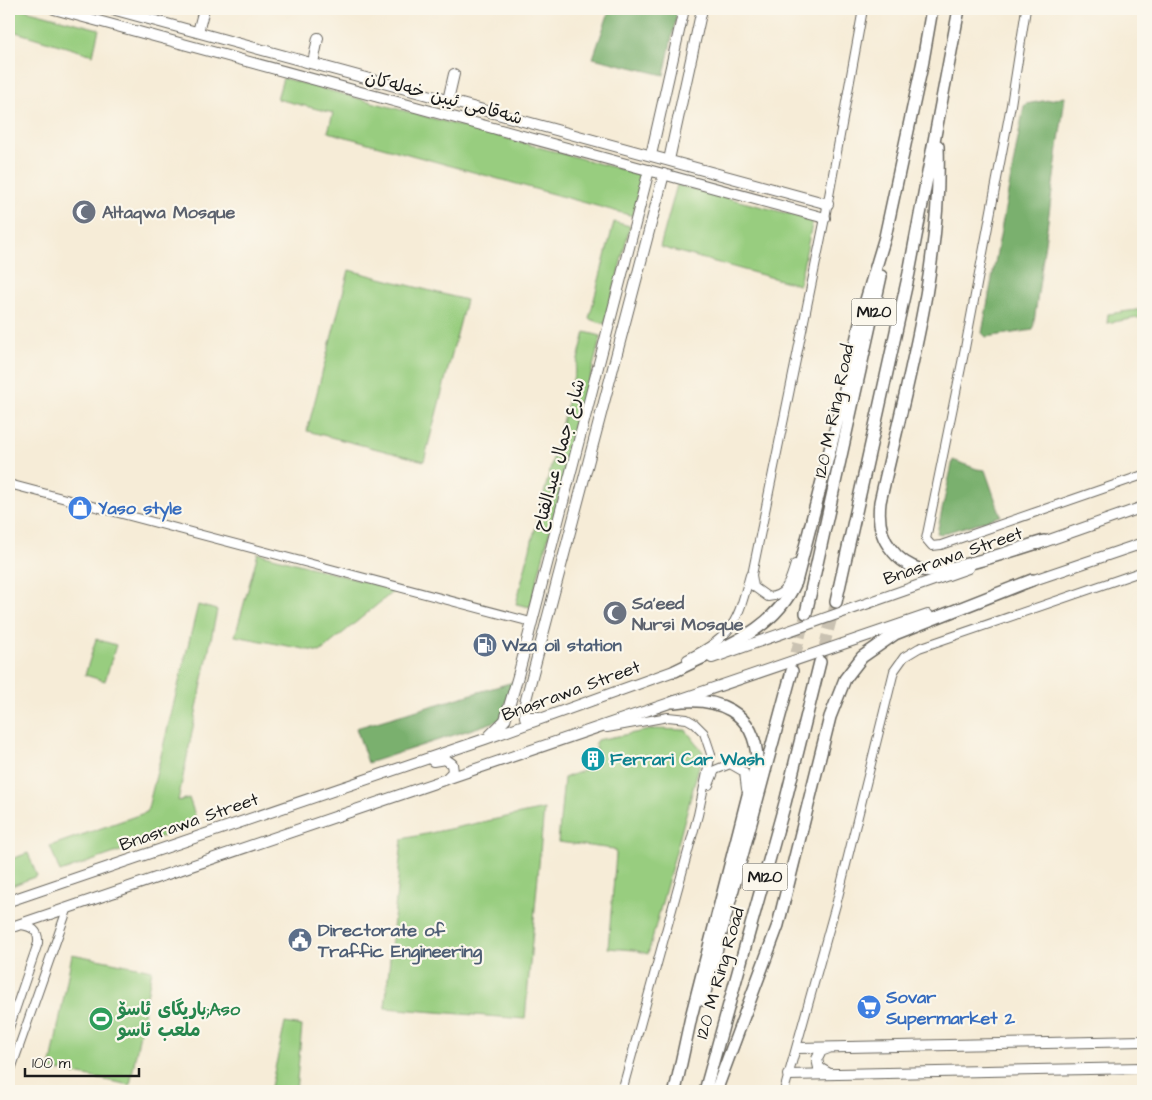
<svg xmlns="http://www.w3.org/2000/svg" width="1152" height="1100" font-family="'Architects Daughter','Playpen Sans Arabic',sans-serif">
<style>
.green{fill:#98cd7f;stroke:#5a744e}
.forest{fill:#7ab06e;stroke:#4b6645}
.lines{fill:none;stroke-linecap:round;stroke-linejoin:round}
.highway-tunnel{stroke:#cac2b2;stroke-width:11;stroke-dasharray:11 5.5;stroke-linecap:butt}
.minor-casing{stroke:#68655d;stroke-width:10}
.major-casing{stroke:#68655d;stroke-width:12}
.highway-casing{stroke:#68655d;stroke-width:14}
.minor{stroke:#fff;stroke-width:8}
.major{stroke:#fff;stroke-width:10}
.highway{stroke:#fff;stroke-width:11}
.labels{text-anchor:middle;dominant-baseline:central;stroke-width:4.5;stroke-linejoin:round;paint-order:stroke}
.shield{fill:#fbf7ec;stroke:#5f5e5a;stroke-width:1}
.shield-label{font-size:16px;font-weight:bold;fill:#1c1c1c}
.street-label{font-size:18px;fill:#1c1c1c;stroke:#fbf7ec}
.worship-label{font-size:18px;font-weight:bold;fill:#5b616d;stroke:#fbf7ec;text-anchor:start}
.shop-label{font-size:18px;font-weight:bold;fill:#366cbe;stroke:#fbf7ec;text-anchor:start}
.service-label{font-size:18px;font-weight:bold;fill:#4e5e75;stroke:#fbf7ec;text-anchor:start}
.culture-label{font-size:18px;font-weight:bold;fill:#0d838f;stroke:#fbf7ec;text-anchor:start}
.leisure-label{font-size:18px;font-weight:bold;fill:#27864d;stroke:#fbf7ec;text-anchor:start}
</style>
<rect width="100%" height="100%" fill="#fbf7ec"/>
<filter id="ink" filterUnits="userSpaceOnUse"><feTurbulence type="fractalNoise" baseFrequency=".02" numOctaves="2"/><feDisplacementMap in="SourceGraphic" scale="10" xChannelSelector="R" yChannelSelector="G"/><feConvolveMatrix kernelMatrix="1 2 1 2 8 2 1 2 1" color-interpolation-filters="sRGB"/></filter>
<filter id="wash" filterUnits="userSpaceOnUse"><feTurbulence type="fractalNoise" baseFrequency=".0096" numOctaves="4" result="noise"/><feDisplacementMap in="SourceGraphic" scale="20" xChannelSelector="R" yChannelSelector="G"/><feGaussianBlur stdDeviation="1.12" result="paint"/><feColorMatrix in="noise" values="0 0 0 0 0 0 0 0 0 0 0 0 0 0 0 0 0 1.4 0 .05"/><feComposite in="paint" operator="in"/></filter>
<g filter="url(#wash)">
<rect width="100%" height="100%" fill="#f6ecd7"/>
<!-- green -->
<path class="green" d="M 9,9 L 22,9 L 99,29 L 93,55 L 9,30 Z
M 283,78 L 642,175 L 633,216 L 328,132 L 333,113 L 277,99 Z
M 677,185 L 813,220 L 799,285 L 660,247 Z
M 614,222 L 630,226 L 605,324 L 589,319 Z
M 349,270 L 466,300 L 424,461 L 307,431 Z
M 1143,309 L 1143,317 L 1107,323 L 1108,314 Z
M 585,332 L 601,336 L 530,607 L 516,604 Z
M 258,553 L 395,590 L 320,652 L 235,636 Z
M 198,605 L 217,610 L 178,801 L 189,798 L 198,824 L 60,872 L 50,846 L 147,812 Z
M 96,639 L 116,645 L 105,681 L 85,675 Z
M 655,729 L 686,730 L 703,752 L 648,954 L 634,950 L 608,948 L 616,854 L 614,849 L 558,842 L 564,778 L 599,764 L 595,743 L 597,740 Z
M 544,809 L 525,1019 L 385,1008 L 402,839 Z
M 28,853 L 37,876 L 9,887 L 9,860 Z
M 72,954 L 152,970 L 130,1085 L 50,1069 Z
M 285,1023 L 302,1026 L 296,1091 L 270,1091 Z"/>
<!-- forest -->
<path class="forest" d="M 610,9 L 678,9 L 664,75 L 593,58 Z
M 1065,97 L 1033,330 L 986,337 L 982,333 L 984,322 L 1024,106 L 1026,104 Z
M 953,460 L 977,469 L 985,470 L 1001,516 L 941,534 L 937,533 Z
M 513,682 L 500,720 L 368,763 L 356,728 Z"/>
</g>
<g filter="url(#ink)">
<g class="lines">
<!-- highway-tunnel -->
<path class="highway-tunnel" d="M 820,662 L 836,602
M 792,669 L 806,613"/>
<defs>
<path id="minor" d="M 1026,9 L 1011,105 L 965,348 L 926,539 L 932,546 L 941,545 L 1143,475
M 9,484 L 531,622
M 795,564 C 790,580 787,596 768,597 L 754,587 L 752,575 L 825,218 L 863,9
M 687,659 C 734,635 737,623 750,575
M 607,728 L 668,717 L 687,719 L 694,723 L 704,733 L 711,754 L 698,815 L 622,1091
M 709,785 L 715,770 L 730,764 L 744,772 L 746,789
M 9,1028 L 38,943 C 39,930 31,926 20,925
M 9,1075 L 67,910
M 784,1091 L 837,901 L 894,671 L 904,657 L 919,648 L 1143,571"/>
<path id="major" d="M 54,9 L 825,218
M 112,9 L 828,204
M 198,32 L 204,9
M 313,63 L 318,38
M 448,100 L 454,74
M 651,155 L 684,9
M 669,160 L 702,9
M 1038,544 L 1143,507
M 1025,583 L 1143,543
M 712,658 L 968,568
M 539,717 L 525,717 L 524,707 L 664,174
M 490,735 L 505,720 L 518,676 L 649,170
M 433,761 L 445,759 L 452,764 L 453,772 L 445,780
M 9,901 L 485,739 L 682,668
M 9,928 L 928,615
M 798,1048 L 1143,1041
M 828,1073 L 819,1068 L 817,1059 L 821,1051 L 829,1048
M 788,1075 L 1143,1068"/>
<path id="highway" d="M 922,66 L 932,9
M 938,146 C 942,267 906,386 880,502 C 878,519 880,536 891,549 C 898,559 910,567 922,570 C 947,574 1017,549 1044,541
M 836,602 L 909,273 L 959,9
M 806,613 L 881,276
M 675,671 C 721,647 773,633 796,582 L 841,407 L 863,310 L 885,237 L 923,61
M 674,702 C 716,696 756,711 757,760 L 691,1017 L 675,1091
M 703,1000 L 792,671
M 705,1091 L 785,803 L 820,662
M 716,1091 L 778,925 L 830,717 L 845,679 L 862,657 L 895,634 L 1032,580"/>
</defs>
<!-- minor casing -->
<use href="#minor" class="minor-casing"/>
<!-- major casing -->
<use href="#major" class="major-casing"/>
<!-- highway casing -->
<use href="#highway" class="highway-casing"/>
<!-- minor -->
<use href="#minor" class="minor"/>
<!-- major -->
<use href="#major" class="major"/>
<!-- highway -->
<use href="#highway" class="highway"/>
</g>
</g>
<!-- icons -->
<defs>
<symbol id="mosque-disc" viewBox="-11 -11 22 22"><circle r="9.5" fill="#6b7280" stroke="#fbf7ec"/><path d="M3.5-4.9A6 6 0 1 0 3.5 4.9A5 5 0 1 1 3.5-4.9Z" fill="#fff"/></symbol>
<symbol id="shop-disc" viewBox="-11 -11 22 22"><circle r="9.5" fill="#3f7fe0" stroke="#fbf7ec"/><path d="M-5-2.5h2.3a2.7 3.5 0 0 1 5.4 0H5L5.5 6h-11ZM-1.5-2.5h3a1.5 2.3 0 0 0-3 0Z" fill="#fff"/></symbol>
<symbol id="fuel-disc" viewBox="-11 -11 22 22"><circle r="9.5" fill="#5c6f8a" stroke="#fbf7ec"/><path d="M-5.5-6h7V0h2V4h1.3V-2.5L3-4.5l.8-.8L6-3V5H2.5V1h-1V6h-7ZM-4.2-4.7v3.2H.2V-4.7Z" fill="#fff"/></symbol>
<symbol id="building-disc" viewBox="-11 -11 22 22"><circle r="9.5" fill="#0f9aa8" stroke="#fbf7ec"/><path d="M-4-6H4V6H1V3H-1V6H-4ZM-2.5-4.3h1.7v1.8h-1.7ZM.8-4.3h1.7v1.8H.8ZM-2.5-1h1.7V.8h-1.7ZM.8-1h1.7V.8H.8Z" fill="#fff"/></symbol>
<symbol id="civic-disc" viewBox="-11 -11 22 22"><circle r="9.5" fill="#5c6f8a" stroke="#fbf7ec"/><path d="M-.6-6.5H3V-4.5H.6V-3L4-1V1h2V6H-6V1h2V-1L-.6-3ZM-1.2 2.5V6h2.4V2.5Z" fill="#fff"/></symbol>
<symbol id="supermarket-disc" viewBox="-11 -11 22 22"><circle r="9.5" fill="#3f7fe0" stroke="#fbf7ec"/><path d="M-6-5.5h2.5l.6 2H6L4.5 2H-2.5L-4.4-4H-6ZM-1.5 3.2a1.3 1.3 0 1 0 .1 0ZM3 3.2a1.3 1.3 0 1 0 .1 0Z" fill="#fff"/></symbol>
<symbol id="stadium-disc" viewBox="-11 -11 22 22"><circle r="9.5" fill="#2e9e5b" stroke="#fbf7ec"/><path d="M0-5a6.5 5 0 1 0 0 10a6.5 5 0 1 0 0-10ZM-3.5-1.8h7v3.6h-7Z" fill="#fff"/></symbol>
</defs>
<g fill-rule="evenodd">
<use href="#mosque-disc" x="70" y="198" width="28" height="28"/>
<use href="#shop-disc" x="66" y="494" width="28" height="28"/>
<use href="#mosque-disc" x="601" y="599" width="28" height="28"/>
<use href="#fuel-disc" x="471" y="631" width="28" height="28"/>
<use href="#building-disc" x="579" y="745" width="28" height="28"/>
<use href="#civic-disc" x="286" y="926" width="28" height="28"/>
<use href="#supermarket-disc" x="855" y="993" width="28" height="28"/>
<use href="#stadium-disc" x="87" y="1005" width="28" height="28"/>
</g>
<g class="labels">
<!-- shield labels -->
<g class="shield">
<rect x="851.5" y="298.5" width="45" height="27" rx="4"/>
<rect x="742.5" y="863.5" width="45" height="27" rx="4"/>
</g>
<g class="shield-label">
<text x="874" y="312">M120</text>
<text x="765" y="877">M120</text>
</g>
<!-- street labels -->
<g class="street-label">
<text transform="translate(444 98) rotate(15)">شەقامی ئیبن خەلەکان</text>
<text transform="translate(834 411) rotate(-78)">120 M Ring Road</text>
<text transform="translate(559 455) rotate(-75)">شارع جمال عبدالفتاح</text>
<text transform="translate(953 556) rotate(-19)">Bnasrawa Street</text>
<text transform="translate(571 691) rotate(-20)">Bnasrawa Street</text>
<text transform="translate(189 822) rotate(-19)">Bnasrawa Street</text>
<text transform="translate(720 973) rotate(-74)">120 M Ring Road</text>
</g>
<!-- worship labels -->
<g class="worship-label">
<text x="102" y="212">Altaqwa Mosque</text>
<text x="632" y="603">Sa'eed<tspan x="632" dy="21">Nursi Mosque</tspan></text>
</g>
<!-- shop labels -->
<g class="shop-label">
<text x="98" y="508">Yaso style</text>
<text x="886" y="997">Sovar<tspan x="886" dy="21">Supermarket 2</tspan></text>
</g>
<!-- service labels -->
<g class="service-label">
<text x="502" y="645">Wza oil station</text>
<text x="318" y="930">Directorate of<tspan x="318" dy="21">Traffic Engineering</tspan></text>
</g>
<!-- culture labels -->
<g class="culture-label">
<text x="610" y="759">Ferrari Car Wash</text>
</g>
<!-- leisure labels -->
<g class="leisure-label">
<text x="118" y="1009">یاریگای ئاسۆ;Aso<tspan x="118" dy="21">ملعب ئاسو</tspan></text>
</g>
</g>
<!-- margin -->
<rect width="1152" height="1100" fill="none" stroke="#fbf7ec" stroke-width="30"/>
<!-- scale -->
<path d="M25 1068v8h114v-8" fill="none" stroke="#1c1c1c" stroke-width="2.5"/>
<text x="32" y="1068" font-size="15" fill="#1c1c1c" stroke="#fbf7ec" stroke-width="4" paint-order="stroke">100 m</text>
</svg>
